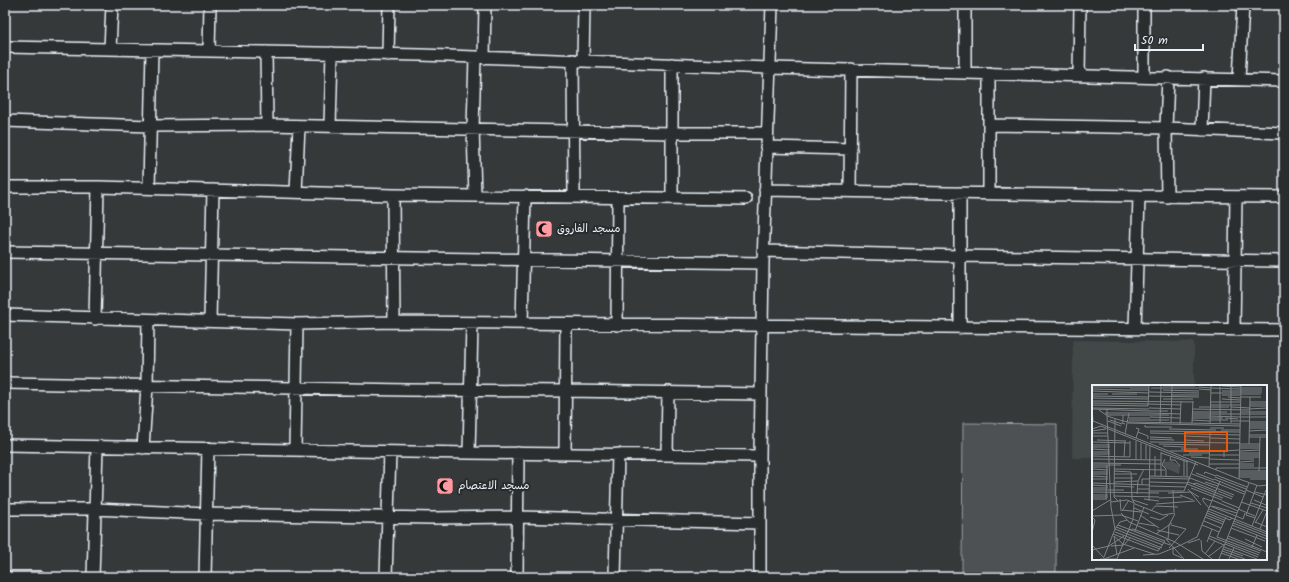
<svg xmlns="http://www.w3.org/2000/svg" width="1289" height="582" font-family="Kalam,'Playpen Sans Arabic',sans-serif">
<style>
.built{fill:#424647}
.pitch{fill:#4d5152;stroke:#9aa1a5}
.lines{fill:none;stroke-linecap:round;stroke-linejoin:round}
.minor-casing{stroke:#e8f1f8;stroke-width:14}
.minor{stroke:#2a2d2e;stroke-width:11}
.labels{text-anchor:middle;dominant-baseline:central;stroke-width:4;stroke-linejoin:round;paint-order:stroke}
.poi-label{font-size:11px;fill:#e8f1f8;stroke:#2a2d2e;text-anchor:start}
.inset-road{fill:none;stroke:#7d8386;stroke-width:1}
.view{fill:#e8590c;fill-opacity:0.15;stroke:#e8590c;stroke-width:2}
.inset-edge{fill:none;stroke:#e8f1f8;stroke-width:2}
</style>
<rect width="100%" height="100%" fill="#35393a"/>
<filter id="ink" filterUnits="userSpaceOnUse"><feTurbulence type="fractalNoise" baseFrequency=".025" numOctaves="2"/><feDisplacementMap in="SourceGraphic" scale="8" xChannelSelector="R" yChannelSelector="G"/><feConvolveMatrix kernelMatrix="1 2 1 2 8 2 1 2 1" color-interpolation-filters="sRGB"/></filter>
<g filter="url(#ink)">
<!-- built -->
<path class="built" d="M 1073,340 L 1194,342 L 1194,386 L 1093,386 L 1093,458 L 1072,458 Z"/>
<!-- pitch -->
<path class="pitch" d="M 963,423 L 1057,424 L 1056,573 L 962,572 Z"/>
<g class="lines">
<defs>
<path id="minor" d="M 5,47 L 421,55 L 770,68 L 1284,81
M 110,49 L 112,5
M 209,51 L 210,5
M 266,52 L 267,125
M 388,55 L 389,5
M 475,57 L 473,128 L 475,196
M 484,58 L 485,5
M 573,60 L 574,197
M 583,61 L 584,5
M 672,64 L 672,198
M 965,72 L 965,5
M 1079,75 L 1080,5
M 1144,77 L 1144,5
M 1239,79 L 1243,5
M 5,121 L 150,126 L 267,125 L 672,133 L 767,133
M 989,125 L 1166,128 L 1284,133
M 330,126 L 332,53
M 1202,130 L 1204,78
M 766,147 L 851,149
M 5,187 L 98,187 L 393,195 L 746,199
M 149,188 L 152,50
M 765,190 L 1139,196 L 1284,197
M 850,191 L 851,69
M 296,192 L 299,126
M 989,193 L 989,73
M 393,195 L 394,322
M 1167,197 L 1166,128 L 1168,77
M 763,251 L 960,256 L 1284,261
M 5,252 L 763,263
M 5,315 L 297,324 L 394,322 L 1284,330
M 95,319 L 98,187
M 210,320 L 213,190
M 522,323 L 525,196
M 617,325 L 618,198
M 960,328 L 960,193
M 1135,329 L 1139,196
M 1234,330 L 1236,197
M 5,383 L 407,390 L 566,391 L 761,394
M 5,445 L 469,453 L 760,456
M 143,448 L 147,386 L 148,320
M 295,450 L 297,324
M 469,453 L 472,324
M 565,454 L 566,324
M 667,455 L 668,392
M 5,509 L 95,509 L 207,514 L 432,518 L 518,517 L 760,523
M 5,577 L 40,577
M 93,577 L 97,447
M 205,577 L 208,448
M 386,577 L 390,452
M 517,577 L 518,453
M 615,577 L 618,454
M 760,577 L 760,456 L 763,263 L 772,5"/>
</defs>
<!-- minor casing -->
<use href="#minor" class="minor-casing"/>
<!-- minor -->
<use href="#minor" class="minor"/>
</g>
</g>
<!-- icons -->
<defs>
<symbol id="mosque-square" viewBox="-11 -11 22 22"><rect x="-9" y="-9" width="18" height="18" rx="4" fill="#ff9aa2" stroke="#2a2d2e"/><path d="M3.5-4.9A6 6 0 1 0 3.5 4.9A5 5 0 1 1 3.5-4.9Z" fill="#111"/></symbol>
</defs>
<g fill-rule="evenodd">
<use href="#mosque-square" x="534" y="219" width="20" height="20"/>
<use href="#mosque-square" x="435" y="476" width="20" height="20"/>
</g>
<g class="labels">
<!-- poi labels -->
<g class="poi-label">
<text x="557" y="229">مسجد الفاروق</text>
<text x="458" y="486">مسجد الاعتصام</text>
</g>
</g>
<!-- overview -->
<g transform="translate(1092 385)">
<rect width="175" height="175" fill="#35393a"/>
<path d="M 80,76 L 88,81 L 87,89 L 71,82 L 72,77 Z" fill="#4d5152"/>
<path class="inset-road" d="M 38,1 L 57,1M 71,1 L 103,1M 130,1 L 149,2M 0,2 L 38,2M 107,2 L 119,3M 38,3 L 57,3M 59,3 L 107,3M 119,3 L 149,4M 149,3 L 170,3M 0,4 L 38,5M 107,4 L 119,5M 38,5 L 57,5M 71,5 L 107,6M 149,5 L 170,5M 0,6 L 57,8M 130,6 L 149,6M 57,7 L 107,8M 149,7 L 170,7M 119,8 L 149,8M 1,9 L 16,9M 20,9 L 45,9M 149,9 L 169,9M 79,10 L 107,10M 130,10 L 148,10M 0,11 L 57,12M 57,11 L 107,12M 136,12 L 148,13M 149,12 L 169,12M 0,13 L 57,14M 71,14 L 101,14M 130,14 L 148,15M 0,16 L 101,17M 119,17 L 148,17M 158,17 L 175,17M 1,18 L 57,19M 57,19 L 89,20M 158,19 L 175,19M 0,20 L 56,21 L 57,1M 119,20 L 148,20M 158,21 L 175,21M 107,22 L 137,22M 139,22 L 158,23M 0,23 L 1,36 L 147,94M 1,23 L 57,24M 57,23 L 89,24M 1,24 L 57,26M 15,24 L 15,31 L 31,36 L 30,38 L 33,39M 101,24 L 157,25M 157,24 L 175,23M 7,25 L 14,30 L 57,30M 57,26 L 76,26M 100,27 L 118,27M 118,27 L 135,27M 149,27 L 175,27M 13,28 L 57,28M 57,28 L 89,29M 100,29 L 118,29M 118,29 L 175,29M 31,30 L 31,36 L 37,37 L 148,39M 57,30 L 77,30M 100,31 L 118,31M 118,31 L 148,32M 58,32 L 88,33M 149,32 L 175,32M 37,33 L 58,33M 100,33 L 118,33M 118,33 L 131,33M 133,33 L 146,34M 23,34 L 22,112 L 26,116M 18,35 L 30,39M 37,35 L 58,35M 58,35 L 77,35M 100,35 L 118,36M 118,35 L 136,35M 16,36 L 29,41M 139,36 L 157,36M 68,37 L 69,1M 157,37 L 175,37M 36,38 L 148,41M 79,38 L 80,1M 100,38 L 101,16M 128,38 L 128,1M 139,38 L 139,1M 88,39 L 89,16M 118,39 L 119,1M 157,39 L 175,39M 53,40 L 53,42 L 80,42M 157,41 L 175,41M 118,43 L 132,43M 157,43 L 175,43M 0,44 L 9,41 L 106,80M 77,44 L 124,45M 129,45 L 148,45M 0,46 L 14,44M 58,46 L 148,47M 157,46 L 175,45M 46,47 L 56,51 L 56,54M 0,48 L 16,48M 58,48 L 148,50M 33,49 L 37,28M 157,50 L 175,50M 0,51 L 16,51M 92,51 L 118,52M 58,52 L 80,53M 157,52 L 175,52M 44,53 L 47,44 L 44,43M 118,53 L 148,54M 58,54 L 82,55M 5,55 L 34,56M 92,55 L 112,56M 44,56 L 44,74M 0,57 L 38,58M 58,57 L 148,58M 67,59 L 117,60M 148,59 L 168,59M 157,59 L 158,12M 0,60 L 18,60M 71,61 L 92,62M 148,61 L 168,61M 0,62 L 18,62M 148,63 L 168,63M 0,64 L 18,65M 89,64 L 106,64M 78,66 L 117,66M 148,66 L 168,65M 0,67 L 18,67M 69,68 L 96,77M 97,68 L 117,68M 148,68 L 168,68M 0,69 L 18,69M 91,70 L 110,70M 117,70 L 148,70M 148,70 L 168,70M 0,71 L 38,72M 79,71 L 78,75 L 83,75 L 88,81M 32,72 L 33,56M 38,72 L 38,56M 99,72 L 117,73M 132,72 L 132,66 L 147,65M 148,72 L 168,72M 0,74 L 69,75M 49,74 L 49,58M 54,74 L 54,60M 73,74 L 70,80 L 74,84 L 74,91M 117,74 L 147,75M 148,74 L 162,74M 148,77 L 162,76M 0,78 L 69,79M 117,79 L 147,79M 147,79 L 162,79M 0,80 L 29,80M 147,81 L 162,81M 0,82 L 16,82M 117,82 L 118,48M 147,83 L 175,83M 0,84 L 16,85M 22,84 L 73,85M 124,85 L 124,83 L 147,83M 22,86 L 39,87 L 40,114 L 43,119 L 71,130 L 83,128M 147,86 L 175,86M 167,86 L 168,52M 0,87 L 16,87M 104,88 L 122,95M 147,88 L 175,88M 0,89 L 16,89M 22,89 L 45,89M 100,89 L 127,99M 112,89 L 113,87 L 124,91M 124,90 L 155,102M 147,90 L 175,90M 0,91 L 16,92M 58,91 L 98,92M 63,91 L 63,71M 69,91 L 69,67M 92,91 L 92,76M 95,92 L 95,76M 123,92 L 154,104M 147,92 L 175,92M 22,93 L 41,93M 58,93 L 98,94M 98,93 L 142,110M 0,94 L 16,94M 122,94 L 153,107M 147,94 L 149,1M 147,94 L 167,101 L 175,100M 158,94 L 174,94M 22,97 L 46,96M 58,97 L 96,98M 96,97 L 140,114M 113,97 L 126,101M 0,98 L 58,100M 95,99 L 131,113M 101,99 L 104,98 L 124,106M 127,99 L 152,109M 0,100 L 16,101M 50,100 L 50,94 L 58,94M 22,101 L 42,102M 58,101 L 94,102M 0,103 L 16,103M 99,103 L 130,115M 45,104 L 58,104M 96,104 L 109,120M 0,105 L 32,105M 81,105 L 82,127M 154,105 L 171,112M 57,106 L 92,106 L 104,77M 126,106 L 141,112M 0,107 L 67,108M 163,107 L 175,110M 76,108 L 99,107 L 107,112M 45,109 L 46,96 L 52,84M 0,110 L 16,110M 88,110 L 101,115M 22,111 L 67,112M 0,112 L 16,112M 67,113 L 90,112M 0,114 L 15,114M 14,114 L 15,80M 28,114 L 29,126M 52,114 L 67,116M 41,115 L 56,120M 120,115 L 146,126M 162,115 L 174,120M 57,116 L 58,61M 130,116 L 147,123M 19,117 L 35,115 L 42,118M 149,117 L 175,126M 159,118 L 175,123M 64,119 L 103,116M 118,121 L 144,131M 120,121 L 145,128M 42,123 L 57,129M 117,123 L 111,116 L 111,113 L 120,116M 117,124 L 175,147M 146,124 L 163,131M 30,125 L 49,127M 0,126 L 18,115M 30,126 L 37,115M 59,126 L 63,121 L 86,122M 116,126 L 138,135 L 140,133M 29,128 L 37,137 L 83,157 L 111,174M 115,128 L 132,135M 48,130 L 67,143M 114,130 L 132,137M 0,131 L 29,130 L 46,136M 144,131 L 151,134 L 153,128M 0,132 L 3,135 L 0,148M 58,132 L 68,135 L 76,130M 113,132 L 131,139M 163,133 L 154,130 L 165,100M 35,135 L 28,137 L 23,144 L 70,163M 112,136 L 129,143M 142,136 L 175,149M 163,137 L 175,142M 46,138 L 64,141M 141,138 L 174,151M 163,138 L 171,125M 26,140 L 78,160M 79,140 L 94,144M 110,140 L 127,147M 140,140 L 175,154M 160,141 L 174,105M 24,142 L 71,160M 139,143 L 173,156M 168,144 L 175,126M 37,145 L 41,144 L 73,156M 65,145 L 87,150M 43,146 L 52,122M 23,147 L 68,164M 21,149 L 66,166 L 73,156M 64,149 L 80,138M 22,151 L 31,159 L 62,169M 22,151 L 25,170M 117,151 L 167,170M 136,151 L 175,167M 125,152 L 168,168M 125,152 L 134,132M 116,153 L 132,160M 135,153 L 169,166M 74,154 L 92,174M 153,154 L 170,162M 76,155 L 77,140 L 83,129M 109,155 L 110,166 L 120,174M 115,157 L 120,144M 96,158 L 108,154M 0,160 L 12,173M 89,160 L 105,152 L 128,96M 19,161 L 32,160 L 38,153M 81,162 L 81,169 L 90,173M 132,162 L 165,174M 160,162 L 165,150M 77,163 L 94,144M 131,164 L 151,171M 0,165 L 17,161 L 32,151M 130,166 L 153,174M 129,168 L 146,174M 113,169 L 123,156M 51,170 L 67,169 L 89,160M 12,172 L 23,144 L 19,122 L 15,31M 116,172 L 133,159 L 166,172M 8,174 L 25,174M 12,174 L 42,163M 25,174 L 41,134 L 42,119M 127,174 L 157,98M 137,174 L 142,163"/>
<path class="view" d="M 93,47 L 135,47 L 135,66 L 93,66 Z"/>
<rect width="175" height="175" class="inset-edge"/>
</g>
<!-- margin -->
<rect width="1289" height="582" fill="none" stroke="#2a2d2e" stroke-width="20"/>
<rect x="10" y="10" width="1269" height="562" fill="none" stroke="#e8f1f8" stroke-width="1.5" filter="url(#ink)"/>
<!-- scale -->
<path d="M1135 44v6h68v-6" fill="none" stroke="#e8f1f8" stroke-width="2"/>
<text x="1141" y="44" font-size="12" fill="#e8f1f8" stroke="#2a2d2e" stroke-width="3" paint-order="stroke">50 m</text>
</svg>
